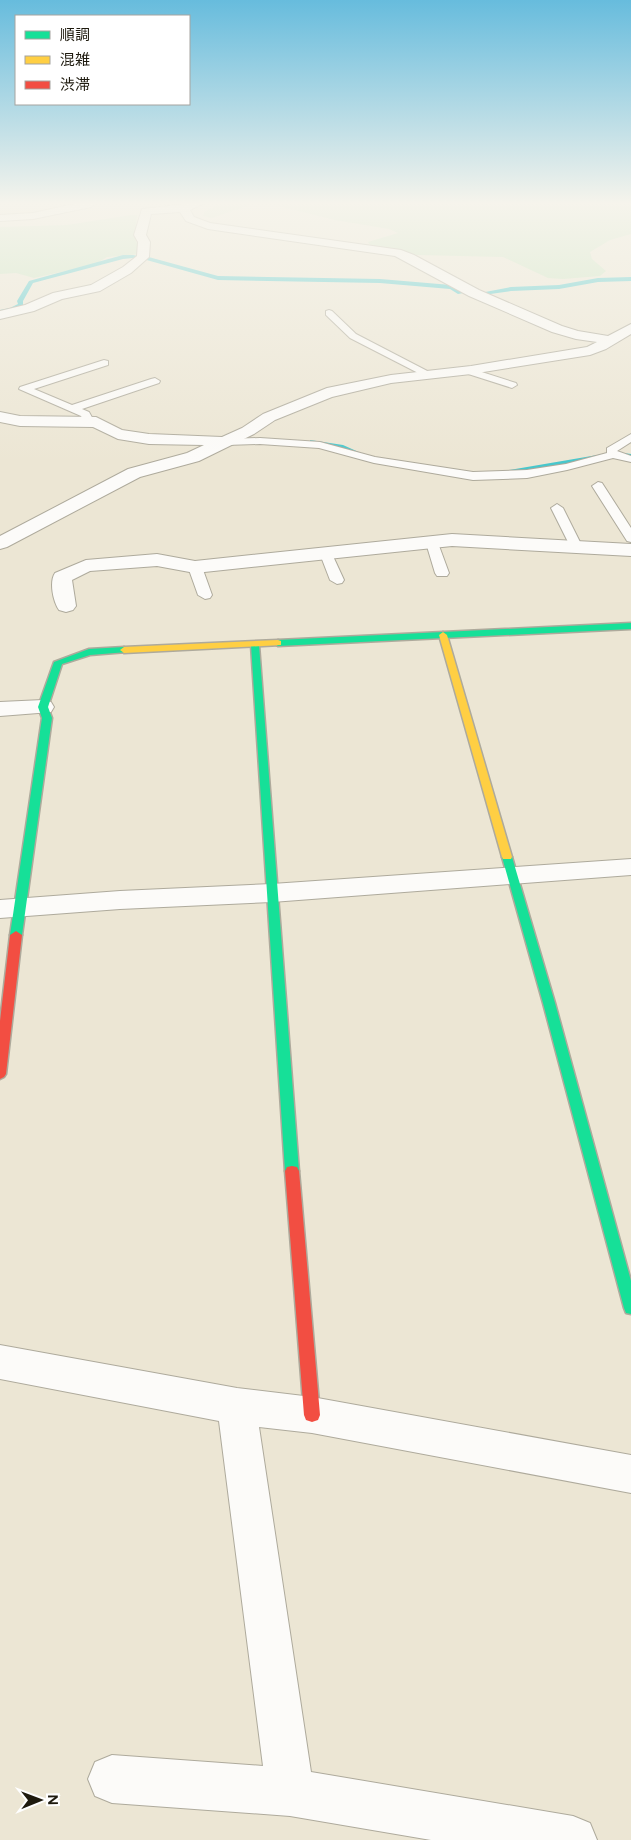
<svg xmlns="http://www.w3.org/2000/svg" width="631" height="1840" font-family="Figtree,'Noto Sans JP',sans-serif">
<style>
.green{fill:#c8e4c0}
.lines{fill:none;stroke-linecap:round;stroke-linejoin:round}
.stream{fill:#47c7cc;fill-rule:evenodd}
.lane-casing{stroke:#aeaa9c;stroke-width:2}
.street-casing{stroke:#aeaa9c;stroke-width:2}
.fast-casing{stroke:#aeaa9c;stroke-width:3}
.slow-casing{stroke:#aeaa9c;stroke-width:3}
.jam-casing{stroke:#aeaa9c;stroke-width:3}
.lane{fill:#fcfbf9;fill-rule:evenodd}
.street{fill:#fcfbf9;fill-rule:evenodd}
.fast{fill:#16e098;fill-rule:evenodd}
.slow{fill:#ffcf43;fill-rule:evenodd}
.jam{fill:#f24e42;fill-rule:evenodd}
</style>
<rect width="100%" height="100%" fill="#ece6d4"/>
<!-- green -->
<path class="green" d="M 219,204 L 252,204 L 212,218 L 203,216 L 205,211 Z
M 270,204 L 631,204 L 631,234 L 610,240 L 590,252 L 592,259 L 606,271 L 600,276 L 563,279 L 548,278 L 503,257 L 417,255 L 397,249 L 371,246 L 368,242 L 398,233 L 389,229 L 335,220 Z
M 131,215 L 137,215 L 135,237 L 140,254 L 107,257 L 96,264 L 34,278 L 16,273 L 0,274 L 0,227 L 67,225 Z"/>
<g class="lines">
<!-- stream -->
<path class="stream" d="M 123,255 L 133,255 L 143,257 L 123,259 L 33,283 L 23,301 L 23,306 L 14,311 L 0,314 L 0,310 L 10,308 L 18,304 L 17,301 L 29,281 Z
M 145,256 L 218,276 L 380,279 L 451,285 L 463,293 L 458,294 L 450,289 L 380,283 L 218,280 L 143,259 Z
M 631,277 L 631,281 L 598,282 L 559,289 L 511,291 L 483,295 L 480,293 L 511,287 L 559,285 L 598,278 Z
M 310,440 L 343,445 L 363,454 L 359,456 L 338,449 L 310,444 Z
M 615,452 L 631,454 L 631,458 C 622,457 613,456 604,458 C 586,460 511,481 500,473 L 504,471 Z"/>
<defs>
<path id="lane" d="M 329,310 L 332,311 L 356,334 L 435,375 L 430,378 L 426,377 L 350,338 L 326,315 L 326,311 Z
M 104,360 L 108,361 L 108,365 L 34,389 L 72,405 L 151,379 L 155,378 L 160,381 L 159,383 L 82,409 L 89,412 L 94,421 L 89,424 L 85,423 L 81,416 L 19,389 L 20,387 Z
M 466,367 L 516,383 L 517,385 L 512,388 L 462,372 L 462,368 Z
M 631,434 L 631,442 L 617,451 L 631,456 L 631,462 L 613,458 L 567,470 L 527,478 L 473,480 L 374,463 L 319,448 L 260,444 L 226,445 L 220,442 L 226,439 L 260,438 L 320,442 L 375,457 L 473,472 L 527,470 L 566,464 L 607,453 L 607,448 Z
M 598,482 L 602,483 L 631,528 L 631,542 L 627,541 L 592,486 Z
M 557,504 L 563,508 L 583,548 L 582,551 L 572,551 L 571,548 L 551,508 Z
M 432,539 L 438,543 L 449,573 L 447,576 L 437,576 L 435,573 L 426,543 Z
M 326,550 L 332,554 L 344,580 L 342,583 L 337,584 L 330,580 L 320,554 Z
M 195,563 L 202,567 L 212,595 L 210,598 L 205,599 L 198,595 L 188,567 Z"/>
<path id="street" d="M 74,204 L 96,204 L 91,207 L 33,219 L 0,221 L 0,215 L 33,213 Z
M 186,204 L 202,204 L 190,210 L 194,217 L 210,223 L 401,250 L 414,255 L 479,290 L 562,326 L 578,331 L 608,336 L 631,324 L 631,334 L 606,349 L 590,355 L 471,374 L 391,383 L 332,397 L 275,420 L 254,434 L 199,461 L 140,477 L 7,547 L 0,549 L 0,536 L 128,469 L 187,453 L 204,445 L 149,444 L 118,439 L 93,427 L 20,426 L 0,422 L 0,412 L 20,416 L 96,417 L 122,430 L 149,434 L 222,437 L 242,428 L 263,414 L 327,388 L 391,375 L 471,366 L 587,347 L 597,342 L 576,339 L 552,332 L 469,296 L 395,256 L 208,229 L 186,221 L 180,212 L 151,214 L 146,235 L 150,242 L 149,257 L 131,273 L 100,291 L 62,299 L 34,311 L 0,319 L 0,311 L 25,305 L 53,293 L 91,285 L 123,267 L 137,256 L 138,242 L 134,235 L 142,209 Z
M 452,534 L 631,544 L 631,556 L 452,546 L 195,573 L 157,566 L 90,571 L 72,580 L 76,606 L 73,610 L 66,612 L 59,610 C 53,601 49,582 55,573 L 86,560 L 157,554 L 195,561 Z
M 43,700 L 51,702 L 54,707 L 51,712 L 0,716 L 0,702 Z
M 631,859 L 631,875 L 272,902 L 120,909 L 0,918 L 0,900 L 120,891 L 272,884 Z
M 0,1345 L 237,1388 L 312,1397 L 631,1455 L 631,1493 L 312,1433 L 259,1427 L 311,1772 L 573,1816 L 590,1823 L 597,1840 L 431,1840 L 290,1816 L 112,1803 L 95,1796 L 88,1779 L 95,1762 L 112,1755 L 263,1766 L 219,1421 L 0,1379 Z"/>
<path id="fast" d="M 631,623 L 631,629 L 278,646 L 274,643 L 278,640 Z
M 255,642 L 259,645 L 299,1171 L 297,1175 L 292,1176 L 287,1175 L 285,1171 L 251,645 Z
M 124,647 L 128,650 L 127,652 L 90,655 L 62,664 L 48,707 L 52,718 L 22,935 L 16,939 L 12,938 L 10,935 L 42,718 L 38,707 L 54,662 L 89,649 Z
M 507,854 L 512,857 L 555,1003 L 631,1281 L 631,1314 L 626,1313 L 624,1308 L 543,1003 L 502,857 Z"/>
<path id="slow" d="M 443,632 L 447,635 L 512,857 L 511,859 L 503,859 L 502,857 L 439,635 Z
M 278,640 L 281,641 L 281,645 L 124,653 L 120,650 L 124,647 Z"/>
<path id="jam" d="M 16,931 L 22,935 L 6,1074 L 4,1077 L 0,1079 L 0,1021 L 10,935 Z
M 292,1166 L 297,1167 L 299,1171 L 320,1415 L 318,1420 L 312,1422 L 306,1420 L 304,1415 L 285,1171 L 287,1167 Z"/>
</defs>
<!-- lane casing -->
<use href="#lane" class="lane-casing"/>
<!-- street casing -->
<use href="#street" class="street-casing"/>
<!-- fast casing -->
<use href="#fast" class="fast-casing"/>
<!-- slow casing -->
<use href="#slow" class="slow-casing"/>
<!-- jam casing -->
<use href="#jam" class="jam-casing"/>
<!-- lane -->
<use href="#lane" class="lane"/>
<!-- street -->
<use href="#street" class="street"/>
<!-- fast -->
<use href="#fast" class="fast"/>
<!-- slow -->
<use href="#slow" class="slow"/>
<!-- jam -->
<use href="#jam" class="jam"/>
</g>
<!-- sky -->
<linearGradient id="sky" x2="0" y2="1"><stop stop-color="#67bcdd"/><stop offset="0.44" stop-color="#f6f4ec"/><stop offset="1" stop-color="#f6f4ec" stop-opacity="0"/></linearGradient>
<rect width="631" height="462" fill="url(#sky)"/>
<!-- legend -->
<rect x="15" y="15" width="175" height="90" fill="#ffffff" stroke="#a5a39f"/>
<rect x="25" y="31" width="25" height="8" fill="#16e098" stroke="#a5a39f"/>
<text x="60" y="40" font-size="15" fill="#1e1a0e">順調</text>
<rect x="25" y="56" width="25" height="8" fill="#ffcf43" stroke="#a5a39f"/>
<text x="60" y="65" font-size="15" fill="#1e1a0e">混雑</text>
<rect x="25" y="81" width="25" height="8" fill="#f24e42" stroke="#a5a39f"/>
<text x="60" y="90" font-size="15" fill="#1e1a0e">渋滞</text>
<!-- north arrow -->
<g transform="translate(40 1800) rotate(89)" stroke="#ffffff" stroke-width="4" paint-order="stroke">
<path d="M0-4L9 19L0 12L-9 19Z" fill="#1e1a0e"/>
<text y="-8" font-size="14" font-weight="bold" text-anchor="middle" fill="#1e1a0e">N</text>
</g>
</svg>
